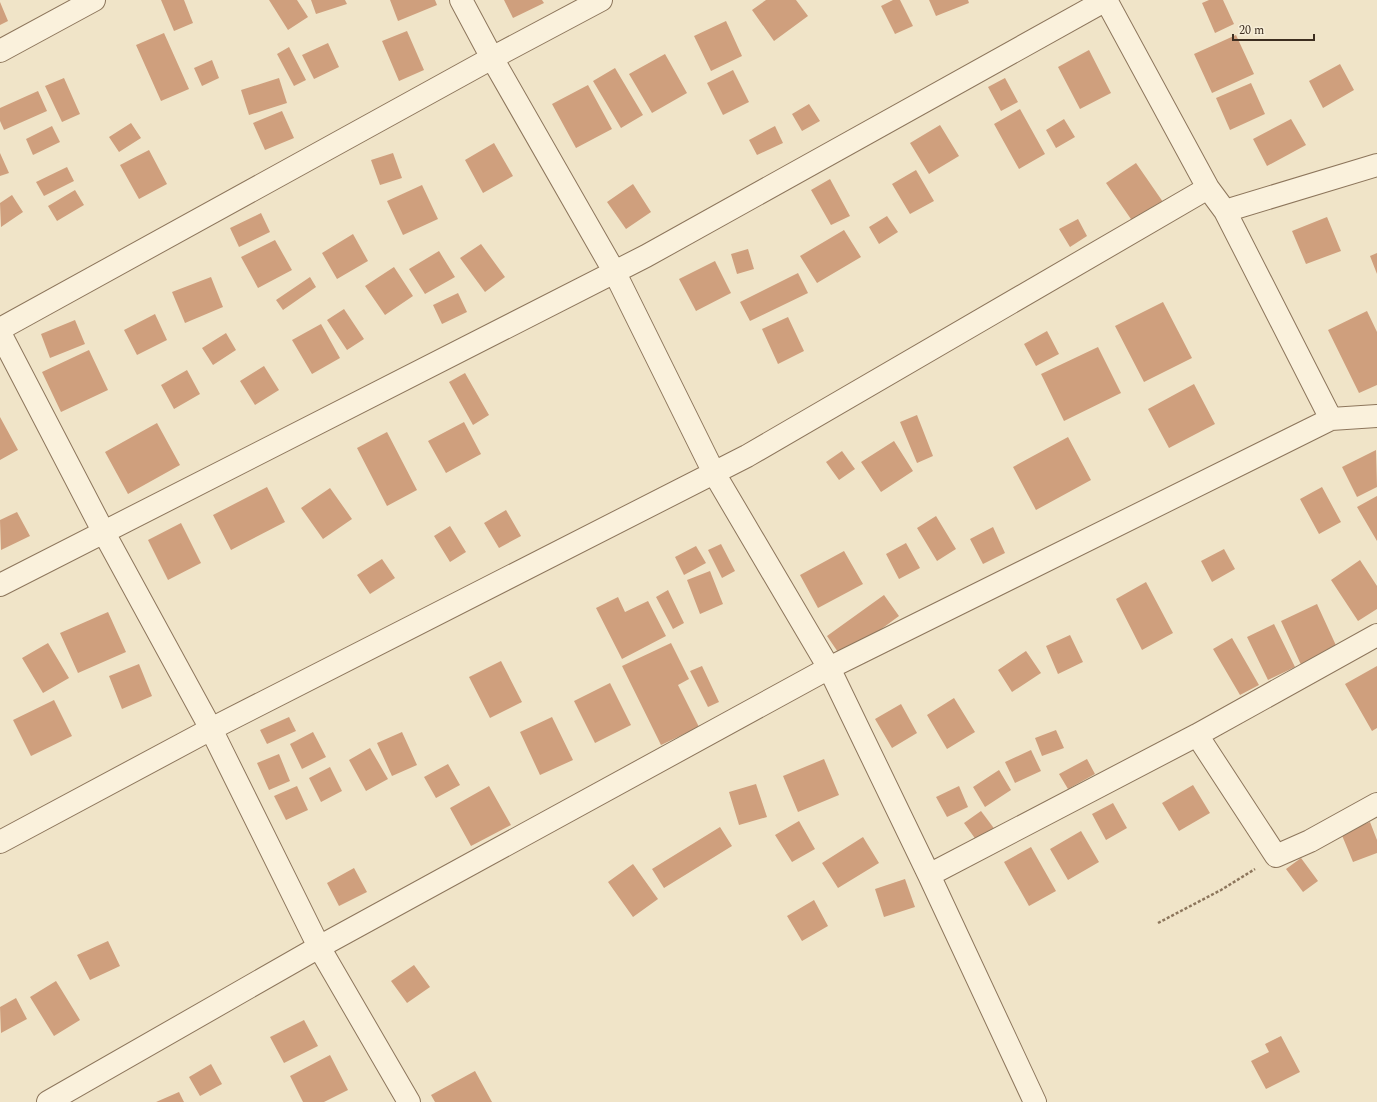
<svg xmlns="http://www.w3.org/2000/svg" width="1377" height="1102" font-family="Spectral,serif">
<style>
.building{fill:#cf9f7d}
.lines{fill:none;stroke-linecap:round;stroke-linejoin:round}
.minor-casing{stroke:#8d765c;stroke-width:24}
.path{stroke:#8d765c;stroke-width:2.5;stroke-dasharray:3 2;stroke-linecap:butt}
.minor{stroke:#faf1dc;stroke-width:22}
</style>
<rect width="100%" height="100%" fill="#f0e4c8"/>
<!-- building -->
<path class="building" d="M 161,0 L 184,0 L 193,23 L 174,31 Z
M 269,0 L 297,0 L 308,17 L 288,30 Z
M 311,0 L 345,0 L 347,4 L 316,14 Z
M 390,0 L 435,0 L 437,5 L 398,21 Z
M 504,0 L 542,0 L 544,3 L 513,18 Z
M 766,0 L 796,0 L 808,16 L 774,41 L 752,10 Z
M 893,0 L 900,0 L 913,26 L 895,34 L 881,6 Z
M 929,0 L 968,0 L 969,3 L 936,16 Z
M 1209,0 L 1223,0 L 1234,24 L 1215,33 L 1202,3 Z
M 0,2 L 8,21 L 0,25 Z
M 726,21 L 742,56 L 711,71 L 694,36 Z
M 407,31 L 424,70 L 399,81 L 382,41 Z
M 164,33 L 189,89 L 161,101 L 136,45 Z
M 1236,35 L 1254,74 L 1212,93 L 1194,54 Z
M 328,43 L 339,67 L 314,79 L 302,55 Z
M 289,47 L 306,80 L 294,86 L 277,54 Z
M 1089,50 L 1111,93 L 1080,109 L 1058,67 Z
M 665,54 L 687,93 L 652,113 L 629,74 Z
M 212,60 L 219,78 L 202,86 L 194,68 Z
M 1340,64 L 1354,90 L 1323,108 L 1309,81 Z
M 615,68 L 643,115 L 621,128 L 593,81 Z
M 733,70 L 749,102 L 723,115 L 707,83 Z
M 64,78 L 80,114 L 62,122 L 45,86 Z
M 279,78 L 287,103 L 249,115 L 241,90 Z
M 1005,78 L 1018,102 L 1001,111 L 988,87 Z
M 1251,83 L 1265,114 L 1230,130 L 1216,98 Z
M 588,85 L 612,129 L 576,148 L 552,104 Z
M 38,91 L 47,111 L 4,130 L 0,121 L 0,108 Z
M 809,104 L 820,121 L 802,131 L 792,114 Z
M 1020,109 L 1045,154 L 1019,169 L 994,124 Z
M 282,111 L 294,138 L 265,150 L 253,123 Z
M 1064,119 L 1075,137 L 1056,148 L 1046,130 Z
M 1291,119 L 1306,145 L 1267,166 L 1253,139 Z
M 131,123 L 141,138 L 119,152 L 109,137 Z
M 940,125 L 959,156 L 929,174 L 910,143 Z
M 52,126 L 60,142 L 33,155 L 26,139 Z
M 775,126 L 783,143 L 757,155 L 749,140 Z
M 494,143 L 513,176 L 483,193 L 465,160 Z
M 149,150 L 167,184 L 139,199 L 120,165 Z
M 0,153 L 9,173 L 0,176 Z
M 393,153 L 402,178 L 380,185 L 371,160 Z
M 1136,163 L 1163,202 L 1133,222 L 1106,183 Z
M 67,167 L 74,181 L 44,196 L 36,182 Z
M 916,170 L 934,201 L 910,214 L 892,184 Z
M 830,179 L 850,216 L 831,225 L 811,190 Z
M 633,184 L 651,212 L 626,229 L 607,202 Z
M 422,185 L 438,219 L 403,235 L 387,201 Z
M 75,190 L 84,205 L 57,221 L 48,206 Z
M 12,195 L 23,212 L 1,227 L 0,203 Z
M 261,213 L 270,232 L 239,247 L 230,228 Z
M 887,216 L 898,232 L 879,244 L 869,227 Z
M 1327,217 L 1341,251 L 1306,264 L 1292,231 Z
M 1078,219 L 1087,236 L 1070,247 L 1059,229 Z
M 844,230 L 861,257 L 817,283 L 800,256 Z
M 353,234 L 368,261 L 337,279 L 322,253 Z
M 275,240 L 292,270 L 258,288 L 241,257 Z
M 481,244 L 505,277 L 485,292 L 460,258 Z
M 748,249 L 754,269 L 737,274 L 731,254 Z
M 439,251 L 455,277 L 425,294 L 409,269 Z
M 1377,253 L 1377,274 L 1370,256 Z
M 715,261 L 731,293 L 696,311 L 679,279 Z
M 394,267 L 413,296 L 385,315 L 365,286 Z
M 798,273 L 808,293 L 750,321 L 740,302 Z
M 211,277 L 223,307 L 185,323 L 172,292 Z
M 310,277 L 316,287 L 283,310 L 276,300 Z
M 458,293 L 467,312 L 442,324 L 433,305 Z
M 1163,302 L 1192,358 L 1144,382 L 1115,326 Z
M 344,309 L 364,339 L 347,350 L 327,320 Z
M 1367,311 L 1377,332 L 1377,385 L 1359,393 L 1328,330 Z
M 155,314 L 167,340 L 137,355 L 124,330 Z
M 788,317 L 804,351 L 778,364 L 762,329 Z
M 75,320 L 85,344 L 50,358 L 41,334 Z
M 321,324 L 340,358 L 312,374 L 292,340 Z
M 1047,331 L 1059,354 L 1036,366 L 1024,344 Z
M 226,333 L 236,350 L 213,365 L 202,348 Z
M 1098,347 L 1121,393 L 1064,421 L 1041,374 Z
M 89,350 L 108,390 L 61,412 L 42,372 Z
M 264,366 L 279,390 L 255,405 L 240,381 Z
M 187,370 L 200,394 L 174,409 L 161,385 Z
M 465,373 L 489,415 L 473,425 L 449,382 Z
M 1194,384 L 1215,424 L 1169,448 L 1148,409 Z
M 917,415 L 933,456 L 917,463 L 900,422 Z
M 0,417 L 18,450 L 0,460 Z
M 464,422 L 481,454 L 446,473 L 428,441 Z
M 157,423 L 180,465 L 128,494 L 105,452 Z
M 387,432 L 417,490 L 387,506 L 357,448 Z
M 1068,437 L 1091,480 L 1036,510 L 1013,467 Z
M 894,441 L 913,471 L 881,492 L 861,462 Z
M 1376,450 L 1377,487 L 1357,497 L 1342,467 Z
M 842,451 L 855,469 L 839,480 L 826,462 Z
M 267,487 L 285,522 L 231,550 L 213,515 Z
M 1322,487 L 1341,522 L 1319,534 L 1300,499 Z
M 330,488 L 352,519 L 323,539 L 301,508 Z
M 1377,496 L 1377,541 L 1357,507 Z
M 506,510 L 521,536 L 499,548 L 484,523 Z
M 17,512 L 30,536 L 1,550 L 0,520 Z
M 936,516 L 956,549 L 937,561 L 917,528 Z
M 181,523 L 201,563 L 168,580 L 148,540 Z
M 450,526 L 466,552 L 450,562 L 434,536 Z
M 993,527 L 1005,553 L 983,564 L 970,539 Z
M 906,543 L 920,568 L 899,579 L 886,554 Z
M 721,544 L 735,571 L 722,578 L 708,550 Z
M 696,546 L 706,563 L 684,575 L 675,557 Z
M 1224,549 L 1235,569 L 1212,582 L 1201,561 Z
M 844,551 L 863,584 L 818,608 L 800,575 Z
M 382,559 L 395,578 L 370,594 L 357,575 Z
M 1360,560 L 1377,586 L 1377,609 L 1358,621 L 1331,580 Z
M 710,571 L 723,604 L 700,614 L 687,580 Z
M 1146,582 L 1173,633 L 1142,650 L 1116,599 Z
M 668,590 L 684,623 L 673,629 L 656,597 Z
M 884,595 L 899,616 L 842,658 L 827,636 Z
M 618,597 L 625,612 L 648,601 L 666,636 L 622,659 L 596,608 Z
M 1317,604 L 1339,652 L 1303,669 L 1281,621 Z
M 108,612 L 126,652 L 78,673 L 60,633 Z
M 1274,624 L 1295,667 L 1268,680 L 1247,637 Z
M 1070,635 L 1083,662 L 1058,674 L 1046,646 Z
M 1232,638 L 1259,685 L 1240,695 L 1213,649 Z
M 48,643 L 69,678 L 43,693 L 22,658 Z
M 671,643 L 689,679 L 678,685 L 699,727 L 661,745 L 622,666 Z
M 1026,651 L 1041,673 L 1012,692 L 998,670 Z
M 501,661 L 522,702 L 490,718 L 469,677 Z
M 139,664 L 152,696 L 122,709 L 109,676 Z
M 702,666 L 719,702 L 708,707 L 690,671 Z
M 1377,666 L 1377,728 L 1372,731 L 1345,684 Z
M 610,683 L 631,725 L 595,743 L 574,701 Z
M 954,698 L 975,732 L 947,749 L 927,715 Z
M 54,700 L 72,736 L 31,756 L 13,720 Z
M 901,704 L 917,733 L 892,748 L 875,719 Z
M 289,717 L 296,731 L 267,744 L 260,730 Z
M 552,717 L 573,760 L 540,775 L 520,732 Z
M 1056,730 L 1064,748 L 1042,756 L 1035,738 Z
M 313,732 L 326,757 L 302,769 L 290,744 Z
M 402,732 L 417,765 L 392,776 L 377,743 Z
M 370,748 L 388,779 L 366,791 L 349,760 Z
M 1031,750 L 1041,771 L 1015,783 L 1005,762 Z
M 279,754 L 290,781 L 269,790 L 257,763 Z
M 824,759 L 839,795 L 798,812 L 783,776 Z
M 1087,759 L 1095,774 L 1068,789 L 1059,774 Z
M 448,764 L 460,785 L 436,798 L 424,777 Z
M 330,767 L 342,791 L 321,802 L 309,778 Z
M 999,770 L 1011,790 L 985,807 L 973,787 Z
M 756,784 L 767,817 L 739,825 L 729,792 Z
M 1193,785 L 1210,813 L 1179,831 L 1162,803 Z
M 297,786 L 308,810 L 286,820 L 274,796 Z
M 489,786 L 511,825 L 471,846 L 450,808 Z
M 959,786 L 968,807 L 947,817 L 936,797 Z
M 1113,803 L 1127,828 L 1106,840 L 1092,814 Z
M 981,811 L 996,831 L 979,844 L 964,823 Z
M 799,821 L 815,849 L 792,862 L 775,835 Z
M 1370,822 L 1377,840 L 1377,853 L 1353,862 L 1341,833 Z
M 720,827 L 732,846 L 664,888 L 652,869 Z
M 1081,831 L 1099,862 L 1068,880 L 1050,849 Z
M 863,837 L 879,863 L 838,888 L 822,863 Z
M 1031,847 L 1056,891 L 1029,906 L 1004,862 Z
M 1301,858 L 1318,881 L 1303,892 L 1286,869 Z
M 633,864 L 658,899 L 633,917 L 608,882 Z
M 354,868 L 367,892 L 339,906 L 327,883 Z
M 905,879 L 915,907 L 884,917 L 875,889 Z
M 814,900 L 828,926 L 802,941 L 787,916 Z
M 108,941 L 120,966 L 90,980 L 77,955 Z
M 414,965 L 430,987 L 407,1003 L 391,981 Z
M 56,981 L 80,1020 L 54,1036 L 30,997 Z
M 16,998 L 27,1019 L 1,1033 L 0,1007 Z
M 304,1020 L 318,1046 L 284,1063 L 270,1037 Z
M 1281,1036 L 1300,1072 L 1266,1089 L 1251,1061 L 1269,1052 L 1265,1044 Z
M 330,1055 L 348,1090 L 324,1102 L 303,1102 L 290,1076 Z
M 211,1064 L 222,1084 L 200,1096 L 189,1077 Z
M 475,1071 L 492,1102 L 435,1102 L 431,1095 Z
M 179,1092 L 184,1102 L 156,1102 Z"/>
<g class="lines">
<defs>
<path id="minor" d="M 461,0 L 492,58 L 615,273 L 714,473 L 829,668 L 929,875 L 1035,1102
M 1106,0 L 1208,188 L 1225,211 L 1331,419
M 0,51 L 94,0
M 1225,211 L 1377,165
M 0,329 L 492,58 L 601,0
M 0,333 L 103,531 L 211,729 L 319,947 L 409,1102
M 0,585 L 646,256 L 1106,0
M 1197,735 L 1276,856 L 1310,841 L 1377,804
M 0,842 L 211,729 L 747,456 L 1208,188
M 929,875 L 1197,735 L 1377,635
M 48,1102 L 319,947 L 829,668 L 1331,419 L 1377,416"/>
</defs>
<!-- minor casing -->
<use href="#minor" class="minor-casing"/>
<!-- path -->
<path class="path" d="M 1158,923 L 1221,890 L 1255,869"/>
<!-- minor -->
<use href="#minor" class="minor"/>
</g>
<!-- scale -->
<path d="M1233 34v6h81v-6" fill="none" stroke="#3d2e20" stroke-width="2"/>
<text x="1239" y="34" font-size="12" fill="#3d2e20" stroke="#f7eed8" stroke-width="3" paint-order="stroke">20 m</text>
</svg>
